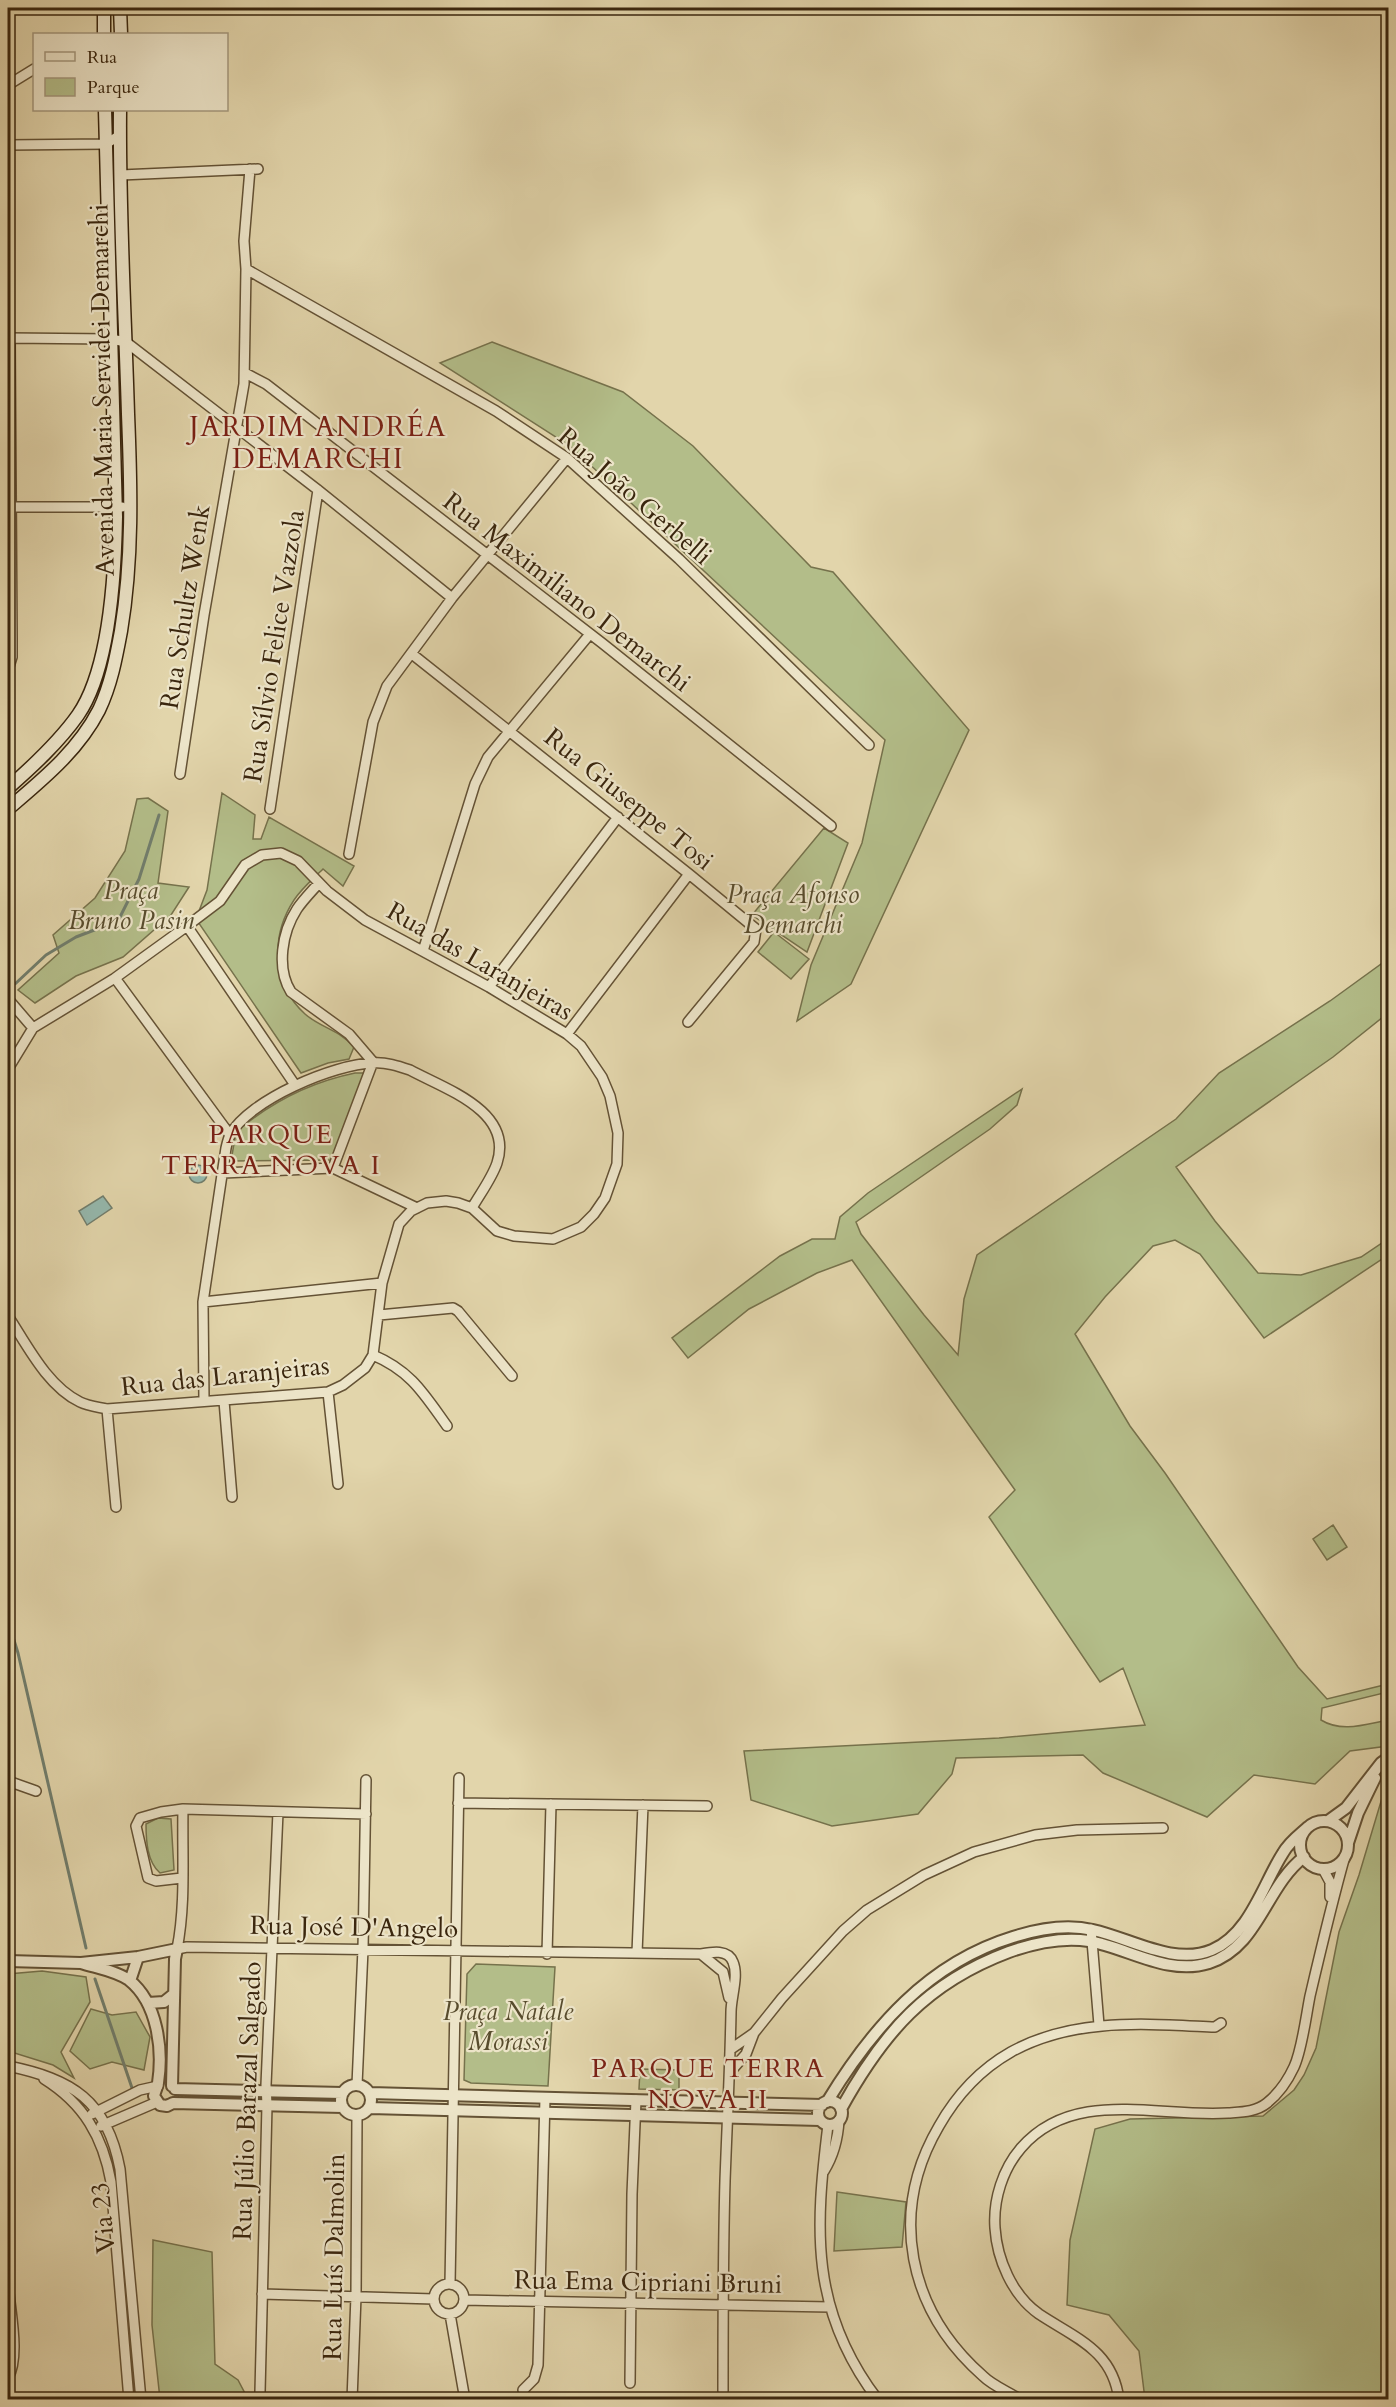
<svg xmlns="http://www.w3.org/2000/svg" width="1396" height="2407" font-family="Cardo,serif">
<style>
.green{fill:#b3bd89;stroke:#76724c;stroke-width:1.5}
.water{fill:#95b8ad;stroke:#717e6d;stroke-width:1.5}
.lines{fill:none;stroke-linecap:round;stroke-linejoin:round}
.stream{stroke:#717e6d;stroke-width:3}
.minor-casing{stroke:#645235;stroke-width:12}
.tertiary-casing{stroke:#645235;stroke-width:14}
.secondary-casing{stroke:#3a260e;stroke-width:15}
.minor{stroke:#ece4c8;stroke-width:9}
.tertiary{stroke:#ece4c8;stroke-width:10}
.secondary{stroke:#ece4c8;stroke-width:12}
.labels{text-anchor:middle;dominant-baseline:central;stroke-width:4.5;stroke-linejoin:round;paint-order:stroke}
.street-label{font-size:26px;fill:#3a260e;stroke:#ece4c8}
.park-label{font-size:26px;font-style:italic;fill:#584c2d;stroke:#ece4c8}
.neighbourhood-label{font-size:27px;letter-spacing:1.5px;fill:#7a1f14;stroke:#ece4c8}
.quarter-label{font-size:28px;letter-spacing:1.5px;fill:#7a1f14;stroke:#ece4c8}
</style>
<rect width="100%" height="100%" fill="#e2d5ab"/>
<filter id="stains"><feTurbulence type="fractalNoise" baseFrequency=".00333" numOctaves="4"/><feColorMatrix values="0 0 0 0 .2 0 0 0 0 .09 0 0 0 0 .02 0 0 0 .5 -.17"/></filter>
<radialGradient id="worn" r=".72"><stop offset=".6" stop-color="#630" stop-opacity="0"/><stop offset="1" stop-color="#630" stop-opacity=".3"/></radialGradient>
<!-- green -->
<path class="green" d="M 492,342 L 623,392 L 693,446 L 811,567 L 833,572 L 969,730 L 851,984 L 797,1021 L 811,965 L 862,843 L 885,740 L 570,446 L 440,363 Z
M 222,793 L 255,815 L 253,839 L 261,839 L 269,817 L 354,866 L 343,886 L 323,869 C 313,879 302,888 294,900 C 270,937 272,984 305,1014 C 321,1028 338,1029 354,1047 L 349,1059 L 328,1063 L 301,1073 L 196,919 L 207,890 Z
M 148,798 L 168,811 L 158,883 L 189,887 L 171,915 L 123,957 L 76,976 L 35,1003 L 18,990 L 59,953 L 53,935 L 95,898 L 125,851 L 137,799 Z
M 824,828 L 848,843 L 807,952 L 752,915 Z
M 774,932 L 809,959 L 791,979 L 758,952 Z
M 1388,959 L 1388,1013 L 1333,1057 L 1176,1167 L 1215,1221 L 1258,1273 L 1301,1275 L 1361,1257 L 1388,1239 L 1388,1255 L 1264,1338 L 1200,1254 L 1175,1240 L 1153,1246 L 1105,1297 L 1075,1334 L 1130,1426 L 1165,1473 L 1298,1667 L 1327,1699 L 1388,1684 L 1388,1692 L 1322,1708 L 1321,1720 C 1342,1733 1366,1724 1388,1720 L 1388,1746 L 1350,1751 L 1315,1784 L 1254,1775 L 1207,1817 L 1103,1773 L 1083,1755 L 956,1758 L 952,1774 L 918,1814 L 832,1826 L 751,1800 L 744,1751 L 999,1738 L 1145,1725 L 1123,1668 L 1100,1682 L 989,1517 L 1015,1490 L 852,1260 L 817,1273 L 749,1309 L 688,1358 L 672,1338 L 780,1256 L 812,1239 L 835,1239 L 840,1217 L 868,1193 L 1022,1089 L 1017,1105 L 990,1129 L 856,1222 L 861,1234 L 924,1315 L 958,1355 L 964,1299 L 977,1255 L 1176,1119 L 1219,1073 L 1330,1001 Z
M 355,1073 L 364,1073 L 362,1082 L 331,1160 L 231,1161 L 236,1132 C 270,1103 311,1082 355,1073 Z
M 1333,1525 L 1347,1547 L 1327,1560 L 1313,1539 Z
M 1388,1778 L 1388,2399 L 1145,2399 L 1139,2351 L 1109,2315 L 1067,2305 L 1070,2240 L 1095,2129 L 1130,2119 L 1263,2116 L 1294,2090 L 1304,2075 L 1316,2048 L 1339,1932 L 1359,1875 Z
M 158,1818 L 171,1819 L 174,1870 L 160,1873 C 147,1862 146,1840 146,1824 Z
M 476,1964 L 555,1967 L 548,2086 L 471,2083 L 464,2080 L 467,1974 Z
M 42,1971 L 86,1977 L 90,2002 L 61,2052 L 74,2078 L 53,2065 L 8,2051 L 8,1974 Z
M 91,2009 L 112,2015 L 136,2012 L 150,2037 L 144,2070 L 112,2062 L 90,2069 L 70,2051 Z
M 640,2069 L 679,2070 L 679,2090 L 639,2089 Z
M 837,2192 L 906,2202 L 902,2247 L 834,2251 Z
M 153,2240 L 212,2252 L 215,2364 L 238,2380 L 248,2399 L 160,2399 L 152,2325 Z"/>
<!-- water -->
<path class="water" d="M189 1174a9 9 0 1 1 18 0a9 9 0 1 1-18 0Z
M 103,1196 L 112,1208 L 87,1225 L 79,1211 Z"/>
<g class="lines">
<!-- stream -->
<path class="stream" d="M 15,984 L 46,955 L 76,937 L 118,921 L 139,879 L 159,815
M 8,1621 L 18,1653 L 86,1948
M 95,1979 L 132,2088"/>
<defs>
<path id="minor" d="M 8,85 L 34,69
M 8,145 L 106,144 L 120,135
M 121,175 L 258,169
M 246,269 L 496,411 L 567,458 L 679,559 L 869,745
M 8,338 L 111,339 L 126,342 L 318,490 L 452,598
M 245,373 L 266,384 L 602,643 L 831,826
M 8,507 L 122,507
M 412,654 L 689,874 L 756,929 L 754,942 L 688,1022
M 8,670 L 12,657 L 12,638 L 10,338
M 180,774 L 204,615 L 244,384 L 246,269 L 244,241 L 250,169
M 270,809 L 318,490
M 349,854 L 373,722 L 387,686 L 452,598 L 567,458
M 319,883 C 312,891 303,900 297,909 C 282,932 276,968 291,992 L 349,1034 L 373,1062
M 187,926 L 295,1085
M 423,951 L 475,784 L 488,757 L 590,634
M 115,978 L 230,1135
M 489,987 L 618,817
M 8,999 L 33,1028
M 567,1034 L 689,874
M 8,1069 L 33,1028 L 115,978 L 187,926 L 220,901 L 245,865 L 262,855 L 281,853 L 298,861 L 327,891 L 365,920 L 489,987 L 567,1034 L 581,1046 L 602,1077 L 610,1096 L 618,1133 L 617,1164 L 605,1198 L 594,1214 L 581,1227 L 553,1239 L 514,1236 L 497,1231 L 472,1208 L 458,1203 L 446,1201 L 427,1203 L 411,1211 L 399,1224 L 382,1283 L 373,1355 L 365,1368 L 343,1385 L 328,1392 L 107,1409 C 98,1407 88,1406 80,1402 C 47,1386 27,1345 8,1316
M 333,1168 L 373,1062
M 223,1173 L 333,1168 L 417,1208
M 203,1302 L 382,1283
M 379,1315 L 453,1308 L 458,1311 L 512,1376
M 373,1355 C 411,1371 424,1394 447,1426
M 328,1392 L 338,1484
M 204,1401 L 203,1302 L 226,1148 C 227,1144 228,1139 230,1135 C 249,1100 334,1064 373,1063 C 386,1062 398,1066 410,1070 C 445,1089 514,1111 497,1163 C 492,1178 480,1194 472,1208
M 224,1401 L 232,1497
M 107,1409 L 116,1507
M 8,1781 L 36,1791
M 458,1803 L 707,1806
M 366,1814 L 183,1809 C 182,1855 186,1904 177,1949 L 187,1947 L 701,1954 C 712,1952 728,1949 733,1962 C 739,1976 731,1997 731,2012 C 730,2069 727,2125 725,2181 C 723,2251 723,2321 723,2391
M 1323,1869 L 1330,1882 L 1330,1897
M 182,1878 L 156,1881 L 148,1878 L 136,1826 L 140,1818 L 161,1812 L 183,1809
M 1091,1929 L 1099,2025
M 637,1953 L 643,1805
M 547,1954 L 551,1804
M 701,1954 L 723,1972 L 729,1998
M 731,2049 L 754,2033
M 8,2066 C 72,2079 107,2100 120,2169 L 141,2400
M 730,2072 L 746,2054 L 754,2033 L 782,1998 L 843,1931 L 867,1910 L 924,1875 L 974,1852 L 1035,1835 L 1077,1830 L 1163,1828
M 44,2079 C 84,2104 103,2137 111,2182 L 129,2400
M 357,2085 L 363,1949 L 366,1780
M 92,2114 L 140,2090 L 158,2086
M 828,2125 C 815,2229 810,2311 878,2400
M 101,2126 L 157,2102
M 824,2171 C 834,2155 838,2139 839,2120
M 8,2281 C 9,2307 21,2355 8,2378
M434 2299a15 15 0 1 1 30 0a15 15 0 1 1-30 0Z
M 450,2284 L 459,1778
M 262,2294 L 434,2299
M 464,2300 L 830,2307
M 450,2314 L 465,2400
M 630,2383 L 632,2194 L 636,2100
M 523,2390 L 534,2379 L 538,2365 L 545,2098
M 260,2392 L 267,2105 L 266,2085 L 278,1812
M 352,2400 L 356,2296 L 357,2115
M 1021,2400 C 1009,2392 993,2386 983,2376 C 908,2310 888,2213 939,2126 C 956,2096 981,2069 1011,2052 C 1074,2017 1146,2024 1215,2027 L 1221,2023
M 1119,2400 C 1113,2350 1075,2338 1039,2314 C 1012,2295 997,2259 995,2228 C 993,2199 1003,2169 1021,2148 C 1074,2087 1158,2118 1228,2113 C 1241,2112 1256,2112 1267,2103 C 1278,2094 1288,2080 1294,2067 C 1302,2050 1306,2016 1310,1996 C 1321,1949 1332,1902 1345,1856"/>
<path id="tertiary" d="M 1328,1821 L 1346,1808 L 1381,1763 L 1388,1758
M1300 1845a24 24 0 1 1 48 0a24 24 0 1 1-48 0Z
M 1348,1843 L 1358,1813 L 1375,1778
M 8,1961 L 81,1963 L 138,1957 L 177,1949 L 175,1959 L 172,2086
M 81,1963 C 97,1968 116,1971 129,1980 C 158,2003 163,2050 158,2083 C 157,2088 155,2091 154,2096 L 160,2105 L 167,2106 L 173,2103 L 343,2107
M 130,1981 L 138,1957
M 148,2003 L 164,2002 L 174,1994
M341 2100a15 15 0 1 1 30 0a15 15 0 1 1-30 0Z
M 175,2089 L 343,2093
M 370,2093 L 822,2105
M818 2113a12 12 0 1 1 24 0a12 12 0 1 1-24 0Z
M 827,2102 C 872,2028 928,1963 1013,1937 C 1038,1929 1067,1924 1093,1930 C 1130,1938 1174,1966 1212,1950 C 1250,1934 1263,1884 1283,1853 C 1289,1842 1299,1835 1308,1827
M 370,2108 L 820,2120
M 841,2109 C 883,2033 926,1983 1009,1952 C 1034,1943 1063,1937 1089,1941 C 1128,1948 1168,1976 1209,1963 C 1259,1947 1265,1887 1304,1857"/>
<path id="secondary" d="M 104,8 L 104,34
M 120,8 L 121,34
M 8,788 C 33,766 59,742 78,715 C 110,669 115,572 116,517 L 105,110
M 8,809 C 42,780 78,751 99,710 C 111,685 116,658 121,631 C 133,559 131,487 128,414 C 125,313 119,211 120,110"/>
</defs>
<!-- minor casing -->
<use href="#minor" class="minor-casing"/>
<!-- tertiary casing -->
<use href="#tertiary" class="tertiary-casing"/>
<!-- secondary casing -->
<use href="#secondary" class="secondary-casing"/>
<!-- minor -->
<use href="#minor" class="minor"/>
<!-- tertiary -->
<use href="#tertiary" class="tertiary"/>
<!-- secondary -->
<use href="#secondary" class="secondary"/>
</g>
<g class="labels">
<!-- street labels -->
<g class="street-label">
<text transform="translate(102 390) rotate(-91)">Avenida Maria Servidei Demarchi</text>
<text transform="translate(635 496) rotate(41)">Rua João Gerbelli</text>
<text transform="translate(567 592) rotate(38)">Rua Maximiliano Demarchi</text>
<text transform="translate(185 607) rotate(-81)">Rua Schultz Wenk</text>
<text transform="translate(274 646) rotate(-81)">Rua Sílvio Felice Vazzola</text>
<text transform="translate(629 799) rotate(39)">Rua Giuseppe Tosi</text>
<text transform="translate(480 961) rotate(30)">Rua das Laranjeiras</text>
<text transform="translate(225 1376) rotate(-6)">Rua das Laranjeiras</text>
<text transform="translate(354 1927) rotate(1)">Rua José D'Angelo</text>
<text transform="translate(247 2101) rotate(-88)">Rua Júlio Barazal Salgado</text>
<text transform="translate(103 2218) rotate(-95)">Via 23</text>
<text transform="translate(334 2257) rotate(-89)">Rua Luís Dalmolin</text>
<text transform="translate(648 2282) rotate(1)">Rua Ema Cipriani Bruni</text>
</g>
<!-- park labels -->
<g class="park-label">
<text x="131" y="890">Praça<tspan x="131" dy="30">Bruno Pasin</tspan></text>
<text x="793" y="894">Praça Afonso<tspan x="793" dy="30">Demarchi</tspan></text>
<text x="508" y="2011">Praça Natale<tspan x="508" dy="30">Morassi</tspan></text>
</g>
<!-- neighbourhood labels -->
<g class="neighbourhood-label">
<text x="271" y="1134">PARQUE<tspan x="271" dy="31">TERRA NOVA I</tspan></text>
<text x="708" y="2068">PARQUE TERRA<tspan x="708" dy="31">NOVA II</tspan></text>
</g>
<!-- quarter labels -->
<g class="quarter-label">
<text x="318" y="427">JARDIM ANDRÉA<tspan x="318" dy="32">DEMARCHI</tspan></text>
</g>
</g>
<!-- margin -->
<rect width="1396" height="2407" fill="none" stroke="#e2d5ab" stroke-width="30"/>
<rect x="9" y="9" width="1378" height="2389" fill="none" stroke="#3a260e" stroke-width="3"/>
<rect x="15" y="15" width="1366" height="2377" fill="none" stroke="#3a260e" stroke-width="1.5"/>
<!-- legend -->
<rect x="33" y="33" width="195" height="78" fill="#ece4c8" stroke="#a5987e" stroke-width="1.5"/>
<rect x="45" y="52" width="30" height="9" fill="#ece4c8" stroke="#a5987e" stroke-width="1.5"/>
<text x="87" y="63" font-size="18" fill="#3a260e">Rua</text>
<rect x="45" y="78" width="30" height="18" fill="#b3bd89" stroke="#a5987e" stroke-width="1.5"/>
<text x="87" y="93" font-size="18" fill="#3a260e">Parque</text>
<rect width="100%" height="100%" filter="url(#stains)"/>
<rect width="100%" height="100%" fill="url(#worn)"/>
</svg>
